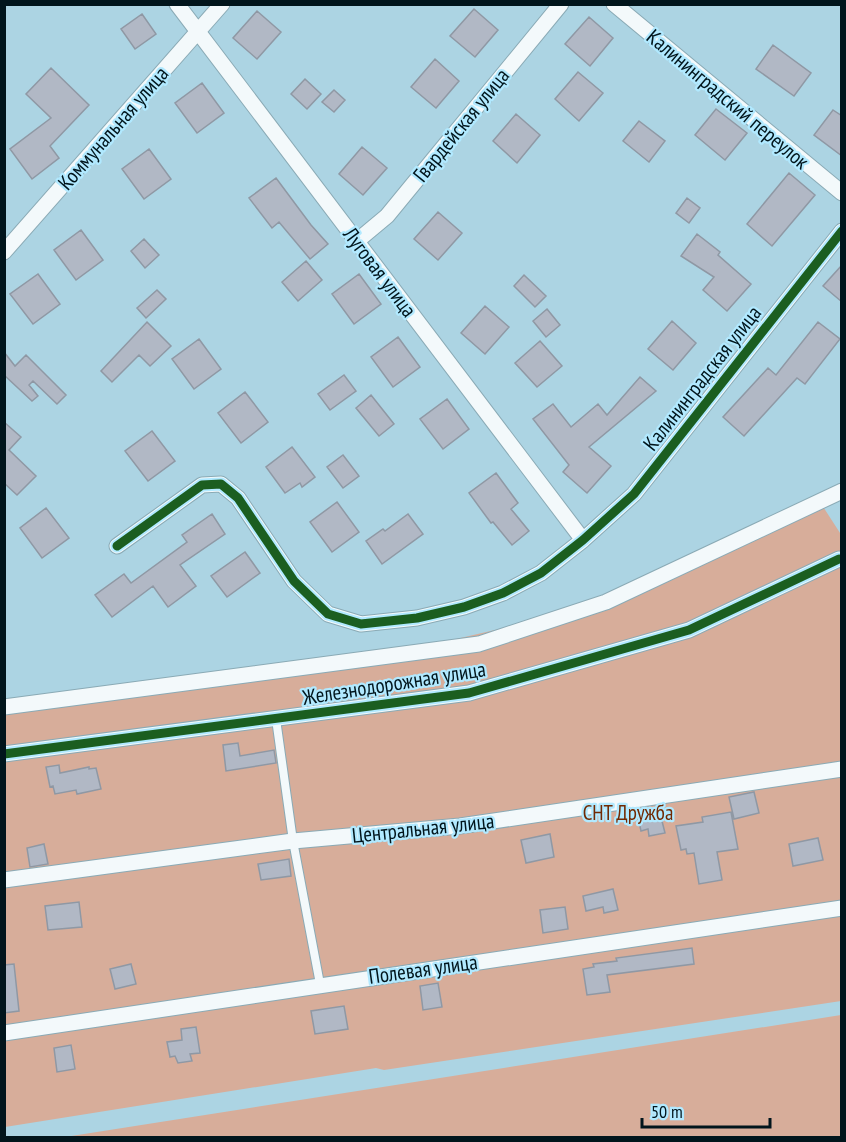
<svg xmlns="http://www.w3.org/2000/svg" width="846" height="1142" font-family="'PT Sans Narrow',sans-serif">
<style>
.green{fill:#d7ad9a}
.building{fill:#b1b8c5;stroke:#8f98a4;stroke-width:1.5}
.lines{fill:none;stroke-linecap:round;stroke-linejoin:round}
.lane-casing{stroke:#8aaab5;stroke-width:10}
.street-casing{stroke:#8aaab5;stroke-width:17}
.lane{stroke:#f3f9fb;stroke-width:8}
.street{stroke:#f3f9fb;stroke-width:15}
.cycleway-casing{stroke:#b1e9ff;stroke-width:13}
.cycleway{stroke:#1b5e20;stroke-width:9}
.labels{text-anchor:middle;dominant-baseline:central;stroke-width:4.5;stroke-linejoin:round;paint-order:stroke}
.street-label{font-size:21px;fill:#01151c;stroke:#b1e9ff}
.park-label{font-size:21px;fill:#712902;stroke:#b1e9ff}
</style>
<rect width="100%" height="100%" fill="#acd4e3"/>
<!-- green -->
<path class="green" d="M 820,502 L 842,536 L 841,1001 L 384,1070 L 376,1068 L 5,1127 L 5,706 L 426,646 L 517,625 L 625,589 Z
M 841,1015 L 841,1137 L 65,1137 Z"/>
<!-- building -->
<path class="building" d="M 474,9 L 498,30 L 475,57 L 450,36 Z
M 257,11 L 281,32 L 257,59 L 233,38 Z
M 142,14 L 156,34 L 135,49 L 121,29 Z
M 589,17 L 613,38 L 590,66 L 565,44 Z
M 773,45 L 811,73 L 794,96 L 756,69 Z
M 435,59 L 459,81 L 436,108 L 411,87 Z
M 51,68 L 89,105 L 50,146 L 59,158 L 32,179 L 10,149 L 51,118 L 26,94 Z
M 578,72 L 603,93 L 579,121 L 555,99 Z
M 305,79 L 321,94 L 307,109 L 291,94 Z
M 202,83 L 224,113 L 197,133 L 175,103 Z
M 334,90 L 345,100 L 334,112 L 322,102 Z
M 716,109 L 747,133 L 725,160 L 695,135 Z
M 833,110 L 842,116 L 842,156 L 814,135 Z
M 516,114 L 540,135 L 517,163 L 493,141 Z
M 639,121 L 665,141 L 649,162 L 623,141 Z
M 362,147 L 387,168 L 363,195 L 339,174 Z
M 149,149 L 171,179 L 144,199 L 122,169 Z
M 789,173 L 815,195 L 772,246 L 747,224 Z
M 276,178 L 311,225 L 328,244 L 310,259 L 279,222 L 272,228 L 249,198 Z
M 687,198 L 700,208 L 689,223 L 676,213 Z
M 438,212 L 462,233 L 438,260 L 414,239 Z
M 81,230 L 103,260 L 76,280 L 54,250 Z
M 697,234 L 720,252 L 718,255 L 751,284 L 727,311 L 703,290 L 714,277 L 681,256 Z
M 144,239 L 159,255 L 145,268 L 131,251 Z
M 306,261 L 322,280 L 298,301 L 282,282 Z
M 842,265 L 842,302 L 823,286 Z
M 38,274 L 60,304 L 33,324 L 10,294 Z
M 359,274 L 381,304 L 354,324 L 332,294 Z
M 524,275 L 546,296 L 535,307 L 514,286 Z
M 157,290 L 166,299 L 146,318 L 137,308 Z
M 485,306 L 509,327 L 485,354 L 461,333 Z
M 547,309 L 560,325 L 546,337 L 533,321 Z
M 672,321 L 696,343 L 673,370 L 648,349 Z
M 147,322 L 171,346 L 150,366 L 139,355 L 112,382 L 101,371 Z
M 818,322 L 840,339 L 805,384 L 797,378 L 744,436 L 723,417 L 768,368 L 776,375 Z
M 398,337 L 420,367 L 393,387 L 371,357 Z
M 199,339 L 221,369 L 194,389 L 172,359 Z
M 540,341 L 562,366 L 537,387 L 515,363 Z
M 4,352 L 15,366 L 26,355 L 66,395 L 57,404 L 33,381 L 29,385 L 38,396 L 32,401 L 4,375 Z
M 344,375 L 356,391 L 330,410 L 318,394 Z
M 640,377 L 656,391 L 589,447 L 611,466 L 587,493 L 563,472 L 569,465 L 533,419 L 553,404 L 571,427 L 598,404 L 607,415 Z
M 245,392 L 268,422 L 241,443 L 218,413 Z
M 371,395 L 394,424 L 379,436 L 356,408 Z
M 447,399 L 469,429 L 443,449 L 420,419 Z
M 4,422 L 21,437 L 9,450 L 36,476 L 17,495 L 4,483 Z
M 152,431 L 175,461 L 148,481 L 125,451 Z
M 292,447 L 315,477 L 302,487 L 300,483 L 285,493 L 266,467 Z
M 343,455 L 359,476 L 343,488 L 327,467 Z
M 496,473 L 518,503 L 511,509 L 529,531 L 512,545 L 493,522 L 491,523 L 469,493 Z
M 337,502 L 359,532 L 332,552 L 310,522 Z
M 46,508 L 69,538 L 42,558 L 20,528 Z
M 212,514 L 225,534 L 180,565 L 196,586 L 168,607 L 153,586 L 112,617 L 95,595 L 124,574 L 131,583 L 187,542 L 182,535 Z
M 408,514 L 423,534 L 382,564 L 366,541 L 383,529 L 385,531 Z
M 245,552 L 260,573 L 227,597 L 211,576 Z
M 238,743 L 240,756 L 274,750 L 276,763 L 226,771 L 223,745 Z
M 59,765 L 60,773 L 89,767 L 89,769 L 96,768 L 101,789 L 77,794 L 76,790 L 55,794 L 53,786 L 50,787 L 46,767 Z
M 754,792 L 759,813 L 734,819 L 729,797 Z
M 731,812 L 738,849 L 717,852 L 722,880 L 699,884 L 694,853 L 687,854 L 686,849 L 681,850 L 676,826 L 703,822 L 702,817 Z
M 660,813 L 665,833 L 649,836 L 648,829 L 641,831 L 638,817 Z
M 550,834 L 554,857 L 526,863 L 521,840 Z
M 818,838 L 823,860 L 793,866 L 789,844 Z
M 44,844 L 48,864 L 30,867 L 27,848 Z
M 289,859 L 291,876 L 261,880 L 258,864 Z
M 613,889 L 618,910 L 604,913 L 603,907 L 586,911 L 583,896 Z
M 79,902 L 82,927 L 48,930 L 45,906 Z
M 565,907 L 568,929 L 543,933 L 540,910 Z
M 692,948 L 694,964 L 607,975 L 610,992 L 587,995 L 583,969 L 594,967 L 593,964 L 617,961 L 616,958 Z
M 14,964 L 19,1011 L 4,1013 L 4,965 Z
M 131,964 L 136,984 L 115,989 L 110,969 Z
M 438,983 L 442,1007 L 423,1010 L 420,986 Z
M 344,1006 L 348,1029 L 315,1034 L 311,1011 Z
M 196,1027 L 200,1053 L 190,1054 L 192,1061 L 178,1063 L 175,1056 L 170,1057 L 167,1042 L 182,1040 L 181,1029 Z
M 71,1045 L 75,1069 L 57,1072 L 54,1048 Z"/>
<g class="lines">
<defs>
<path id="lane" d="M 276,719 L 293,841 L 320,984"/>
<path id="street" d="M 177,4 L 583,540
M 614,4 L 842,193
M 357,241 L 387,216 L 561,4
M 4,252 L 222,4
M 117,546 L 202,485 L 221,484 L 238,498 L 294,581 L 328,614 L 361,624 L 417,618 L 464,607 L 503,593 L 541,573 L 583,540 L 634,494 L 842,231
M 4,707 L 479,644 L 606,602 L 842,491
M 4,754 L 469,693 L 689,630 L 839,559
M 4,880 L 293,841 L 460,826 L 842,769
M 4,1033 L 842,908"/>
</defs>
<!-- lane casing -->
<use href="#lane" class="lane-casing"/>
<!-- street casing -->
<use href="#street" class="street-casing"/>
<!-- lane -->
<use href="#lane" class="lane"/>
<!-- street -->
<use href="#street" class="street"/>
<defs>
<path id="cycleway" d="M 117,546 L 202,485 L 221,484 L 238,498 L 294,581 L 328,614 L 361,624 L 417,618 L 464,607 L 503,593 L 541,573 L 583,540 L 634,494 L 842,231
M 4,754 L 469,693 L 689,630 L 839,559"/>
</defs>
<!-- cycleway casing -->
<use href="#cycleway" class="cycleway-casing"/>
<!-- cycleway -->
<use href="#cycleway" class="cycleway"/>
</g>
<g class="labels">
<!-- street labels -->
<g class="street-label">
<text transform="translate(728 99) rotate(40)">Калининградский переулок</text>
<text transform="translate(461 125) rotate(-51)">Гвардейская улица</text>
<text transform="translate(113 128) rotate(-49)">Коммунальная улица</text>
<text transform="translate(380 272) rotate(53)">Луговая улица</text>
<text transform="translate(702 378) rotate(-52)">Калининградская улица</text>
<text transform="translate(394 683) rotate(-9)">Железнодорожная улица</text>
<text transform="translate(423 828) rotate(-6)">Центральная улица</text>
<text transform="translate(423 969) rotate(-8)">Полевая улица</text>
</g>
<!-- park labels -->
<g class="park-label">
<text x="628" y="812">СНТ Дружба</text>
</g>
</g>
<!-- border -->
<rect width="846" height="1142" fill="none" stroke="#01151c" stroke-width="12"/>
<!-- scale -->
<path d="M642 1118v9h128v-9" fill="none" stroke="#01151c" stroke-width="3"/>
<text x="651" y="1118" font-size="18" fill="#01151c" stroke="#b1e9ff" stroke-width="4.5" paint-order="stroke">50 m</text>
</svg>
